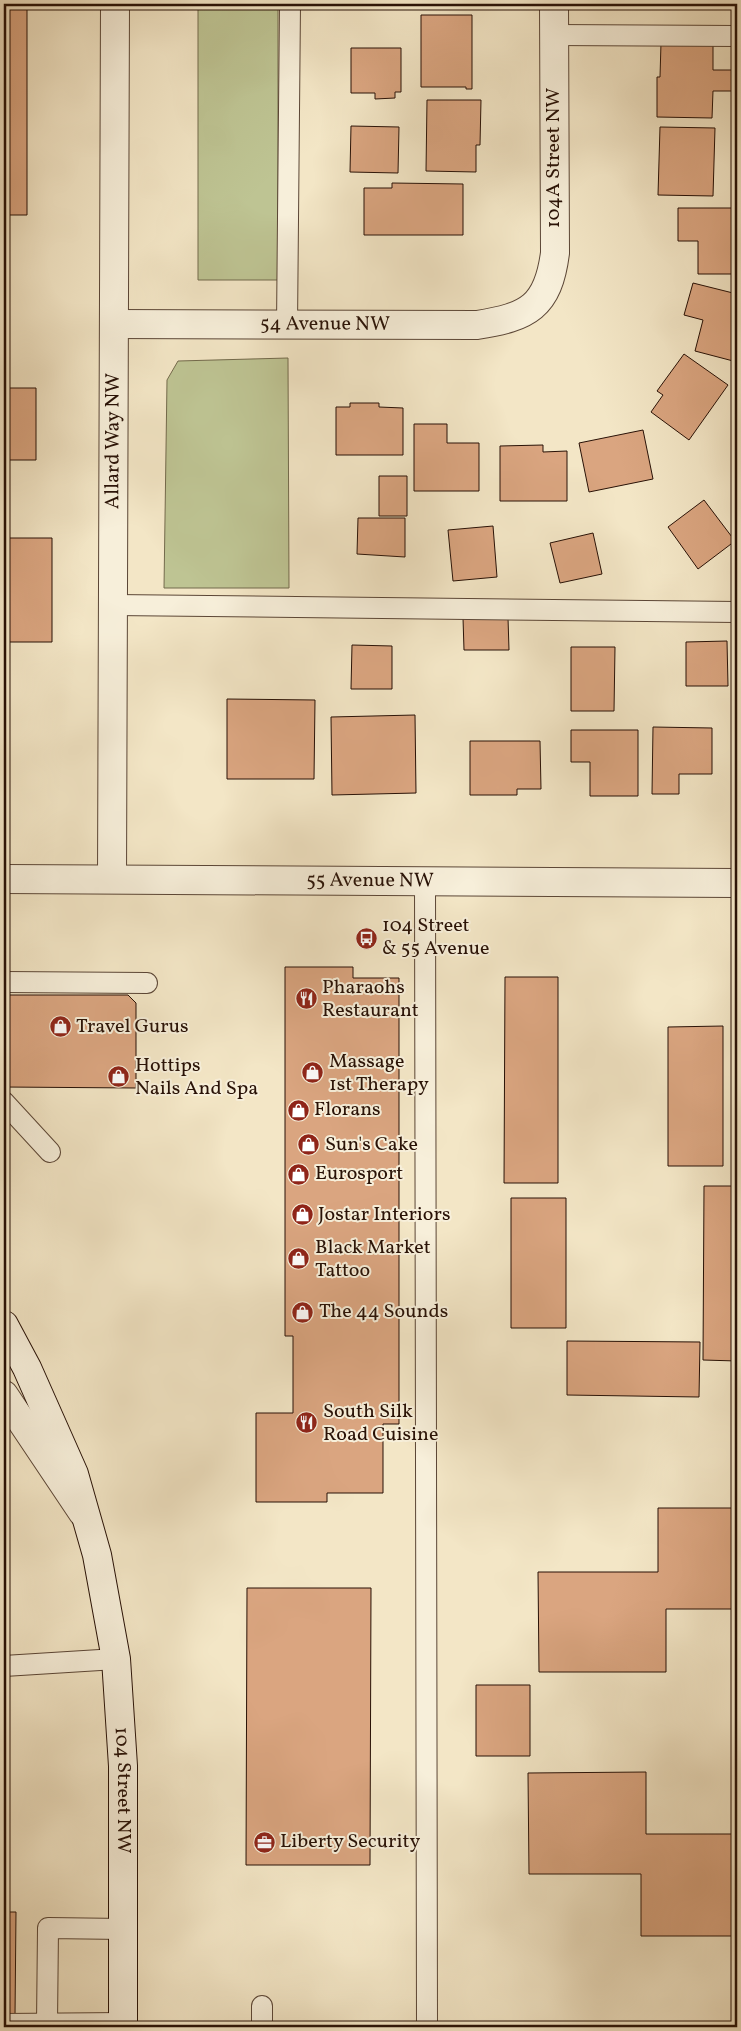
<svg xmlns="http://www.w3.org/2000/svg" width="741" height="2031" font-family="Vollkorn,serif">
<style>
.green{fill:#bec493;stroke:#736a4c}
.building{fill:#daa580;stroke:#281106}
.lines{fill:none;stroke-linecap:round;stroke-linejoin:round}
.service-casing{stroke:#5b4636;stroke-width:22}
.minor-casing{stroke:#5b4636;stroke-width:30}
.secondary-casing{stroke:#281106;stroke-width:30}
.service{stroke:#f7efda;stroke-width:20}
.minor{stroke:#f7efda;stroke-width:28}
.secondary{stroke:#f7efda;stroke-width:28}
.labels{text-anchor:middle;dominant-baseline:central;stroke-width:4;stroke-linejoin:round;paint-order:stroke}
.street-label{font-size:20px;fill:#281106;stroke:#f7efda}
.poi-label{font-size:20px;fill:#281106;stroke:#f7efda;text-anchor:start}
</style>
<rect width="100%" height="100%" fill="#f3e6c6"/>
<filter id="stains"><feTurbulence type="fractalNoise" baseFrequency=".004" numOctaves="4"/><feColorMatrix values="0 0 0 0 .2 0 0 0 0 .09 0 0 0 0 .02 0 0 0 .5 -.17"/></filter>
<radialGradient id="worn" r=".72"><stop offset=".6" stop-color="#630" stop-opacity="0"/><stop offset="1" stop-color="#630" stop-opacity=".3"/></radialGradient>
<!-- green -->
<path class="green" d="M 198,4 L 278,4 L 278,280 L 198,280 Z
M 288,358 L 289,588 L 164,588 L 167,380 L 178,361 Z"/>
<!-- building -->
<path class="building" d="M 4,4 L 27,4 L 27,215 L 4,215 Z
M 351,4 L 391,4 L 391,5 L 351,5 Z
M 421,15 L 472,15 L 472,89 L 466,89 L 466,87 L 421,87 Z
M 661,43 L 713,44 L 713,70 L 732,70 L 732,91 L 713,91 L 712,118 L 657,117 L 657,77 L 660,77 Z
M 351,48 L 401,48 L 401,92 L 395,92 L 395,98 L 375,99 L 375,93 L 351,93 Z
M 427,100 L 481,100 L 480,145 L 476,145 L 476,172 L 426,171 Z
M 351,126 L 399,127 L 398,173 L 350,172 Z
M 660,127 L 715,128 L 713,196 L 658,195 Z
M 392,183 L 463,184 L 463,235 L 364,235 L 364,188 L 392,188 Z
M 678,208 L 737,208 L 737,274 L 698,274 L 698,241 L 678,241 Z
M 693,283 L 737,294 L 737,362 L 695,351 L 703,320 L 684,315 Z
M 684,354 L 728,385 L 689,440 L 651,412 L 663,395 L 657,391 Z
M 4,388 L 36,388 L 36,460 L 4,460 Z
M 350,403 L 379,403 L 379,407 L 403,408 L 403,455 L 336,455 L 336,407 L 350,407 Z
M 414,424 L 447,424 L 447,443 L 479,443 L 479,491 L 414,491 Z
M 643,430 L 653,479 L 589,492 L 579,443 Z
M 543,445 L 543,452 L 567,451 L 567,501 L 500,501 L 500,446 Z
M 379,476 L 407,476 L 407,516 L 379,516 Z
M 704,500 L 735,541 L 698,569 L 668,527 Z
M 358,518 L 405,518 L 405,557 L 357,554 Z
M 493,526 L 497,577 L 453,581 L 448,530 Z
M 593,533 L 602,574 L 560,583 L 550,543 Z
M 4,538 L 52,538 L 52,642 L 4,642 Z
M 463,618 L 508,618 L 509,650 L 464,650 Z
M 727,641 L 728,686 L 686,686 L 686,642 Z
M 352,645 L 392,646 L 392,689 L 351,689 Z
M 571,647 L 615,647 L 614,711 L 571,711 Z
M 227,699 L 315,700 L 314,779 L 227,779 Z
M 415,715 L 416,793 L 332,795 L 331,717 Z
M 653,727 L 712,728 L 712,774 L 679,774 L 679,794 L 652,794 Z
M 571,730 L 638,730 L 638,796 L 590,796 L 590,762 L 571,762 Z
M 470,741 L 540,741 L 541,789 L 517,789 L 517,795 L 470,795 Z
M 285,967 L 353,967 L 353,978 L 399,978 L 399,1424 L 383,1424 L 383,1493 L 327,1493 L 327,1502 L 256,1502 L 256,1413 L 293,1413 L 293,1336 L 285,1336 Z
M 505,977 L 558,977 L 558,1183 L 504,1183 Z
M 4,995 L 128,995 L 136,1003 L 136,1088 L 4,1087 Z
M 723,1026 L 723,1166 L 668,1166 L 668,1027 Z
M 704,1186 L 737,1186 L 737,1361 L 703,1360 Z
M 511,1198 L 566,1198 L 566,1328 L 511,1328 Z
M 567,1341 L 700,1342 L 699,1397 L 567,1395 Z
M 658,1508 L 737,1508 L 737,1609 L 666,1609 L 666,1672 L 539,1672 L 538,1572 L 658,1572 Z
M 247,1588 L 371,1588 L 370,1865 L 246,1865 Z
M 476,1685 L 530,1685 L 530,1756 L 476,1756 Z
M 646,1772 L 646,1834 L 737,1834 L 737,1936 L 641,1936 L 641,1874 L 529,1874 L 528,1773 Z
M 4,1912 L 16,1912 L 15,2016 L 4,2016 Z"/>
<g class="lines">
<defs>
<path id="service" d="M 554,35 L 737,36
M 287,326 L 290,4
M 114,605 L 737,612
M 425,881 L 427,2027
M 4,982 L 147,983
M 4,1102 L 50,1152
M 4,1666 L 116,1659
M 262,2006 L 262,2027
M 4,2024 L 123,2023
M 47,2024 L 48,1928 L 123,1929"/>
<g id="minor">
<path id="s1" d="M 114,324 L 477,325 C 528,317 548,307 555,253 L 554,4"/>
<path id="s2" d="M 4,879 L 737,883"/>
<path id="s3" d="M 112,879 L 115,4"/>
<path d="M 4,1395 L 83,1513"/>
</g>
<g id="secondary">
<path id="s4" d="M 4,1325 L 27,1368 L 74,1474 L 97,1555 L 116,1659 L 123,1766 L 123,2027"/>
</g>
</defs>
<!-- service casing -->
<use href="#service" class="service-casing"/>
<!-- minor casing -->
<use href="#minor" class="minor-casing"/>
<!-- secondary casing -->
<use href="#secondary" class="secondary-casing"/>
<!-- service -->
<use href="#service" class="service"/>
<!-- minor -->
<use href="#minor" class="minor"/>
<!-- secondary -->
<use href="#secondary" class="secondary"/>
</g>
<!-- icons -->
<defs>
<symbol id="bus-disc" viewBox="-11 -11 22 22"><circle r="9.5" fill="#8f2418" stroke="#f7efda"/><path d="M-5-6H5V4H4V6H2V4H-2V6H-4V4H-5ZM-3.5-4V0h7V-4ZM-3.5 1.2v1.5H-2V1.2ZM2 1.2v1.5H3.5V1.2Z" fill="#fff"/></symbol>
<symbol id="restaurant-disc" viewBox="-11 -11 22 22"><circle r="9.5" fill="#8f2418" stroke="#f7efda"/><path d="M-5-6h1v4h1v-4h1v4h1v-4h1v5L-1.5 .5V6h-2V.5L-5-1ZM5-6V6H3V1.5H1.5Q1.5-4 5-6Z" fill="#fff"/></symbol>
<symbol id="shop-disc" viewBox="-11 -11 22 22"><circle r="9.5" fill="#8f2418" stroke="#f7efda"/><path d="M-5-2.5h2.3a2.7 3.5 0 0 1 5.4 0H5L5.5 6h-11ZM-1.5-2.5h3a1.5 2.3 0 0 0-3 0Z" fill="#fff"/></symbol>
<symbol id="office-disc" viewBox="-11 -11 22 22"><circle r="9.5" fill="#8f2418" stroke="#f7efda"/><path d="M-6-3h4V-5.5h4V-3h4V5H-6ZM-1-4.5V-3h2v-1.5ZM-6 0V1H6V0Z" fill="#fff"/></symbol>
</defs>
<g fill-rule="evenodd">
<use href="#bus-disc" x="354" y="926" width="25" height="25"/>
<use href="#restaurant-disc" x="294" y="986" width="25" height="25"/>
<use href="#shop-disc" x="48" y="1014" width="25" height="25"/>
<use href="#shop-disc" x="300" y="1060" width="25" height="25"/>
<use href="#shop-disc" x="106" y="1064" width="25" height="25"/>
<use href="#shop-disc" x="286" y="1098" width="25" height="25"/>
<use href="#shop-disc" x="296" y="1132" width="25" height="25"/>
<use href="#shop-disc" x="286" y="1162" width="25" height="25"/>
<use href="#shop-disc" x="290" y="1202" width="25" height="25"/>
<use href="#shop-disc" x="286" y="1246" width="25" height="25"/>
<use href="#shop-disc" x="290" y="1300" width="25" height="25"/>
<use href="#restaurant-disc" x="294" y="1410" width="25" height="25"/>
<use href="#office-disc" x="252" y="1830" width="25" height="25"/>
</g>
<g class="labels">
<!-- street labels -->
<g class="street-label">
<text transform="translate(554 158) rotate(-90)">104A Street NW</text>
<text stroke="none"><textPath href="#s1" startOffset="211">54 Avenue NW</textPath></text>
<text stroke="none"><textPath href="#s3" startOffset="438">Allard Way NW</textPath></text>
<text stroke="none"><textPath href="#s2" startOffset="366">55 Avenue NW</textPath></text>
<text stroke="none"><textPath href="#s4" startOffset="486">104 Street NW</textPath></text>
</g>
<!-- poi labels -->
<g class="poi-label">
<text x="382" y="926">104 Street<tspan x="382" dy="23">&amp; 55 Avenue</tspan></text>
<text x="322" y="988">Pharaohs<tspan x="322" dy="23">Restaurant</tspan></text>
<text x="76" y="1027">Travel Gurus</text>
<text x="329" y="1062">Massage<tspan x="329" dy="23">1st Therapy</tspan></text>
<text x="135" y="1066">Hottips<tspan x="135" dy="23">Nails And Spa</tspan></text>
<text x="314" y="1110">Florans</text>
<text x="325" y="1145">Sun's Cake</text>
<text x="315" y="1174">Eurosport</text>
<text x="318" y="1215">Jostar Interiors</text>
<text x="315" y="1248">Black Market<tspan x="315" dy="23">Tattoo</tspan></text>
<text x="319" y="1312">The 44 Sounds</text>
<text x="323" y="1412">South Silk<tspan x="323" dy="23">Road Cuisine</tspan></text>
<text x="280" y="1842">Liberty Security</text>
</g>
</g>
<!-- margin -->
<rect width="741" height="2031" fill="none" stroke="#f3e6c6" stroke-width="20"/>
<rect x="5" y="5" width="731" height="2021" fill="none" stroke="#281106" stroke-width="2.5"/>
<rect x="10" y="10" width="721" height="2011" fill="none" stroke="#281106"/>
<rect width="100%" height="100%" filter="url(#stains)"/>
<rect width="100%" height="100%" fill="url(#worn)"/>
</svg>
